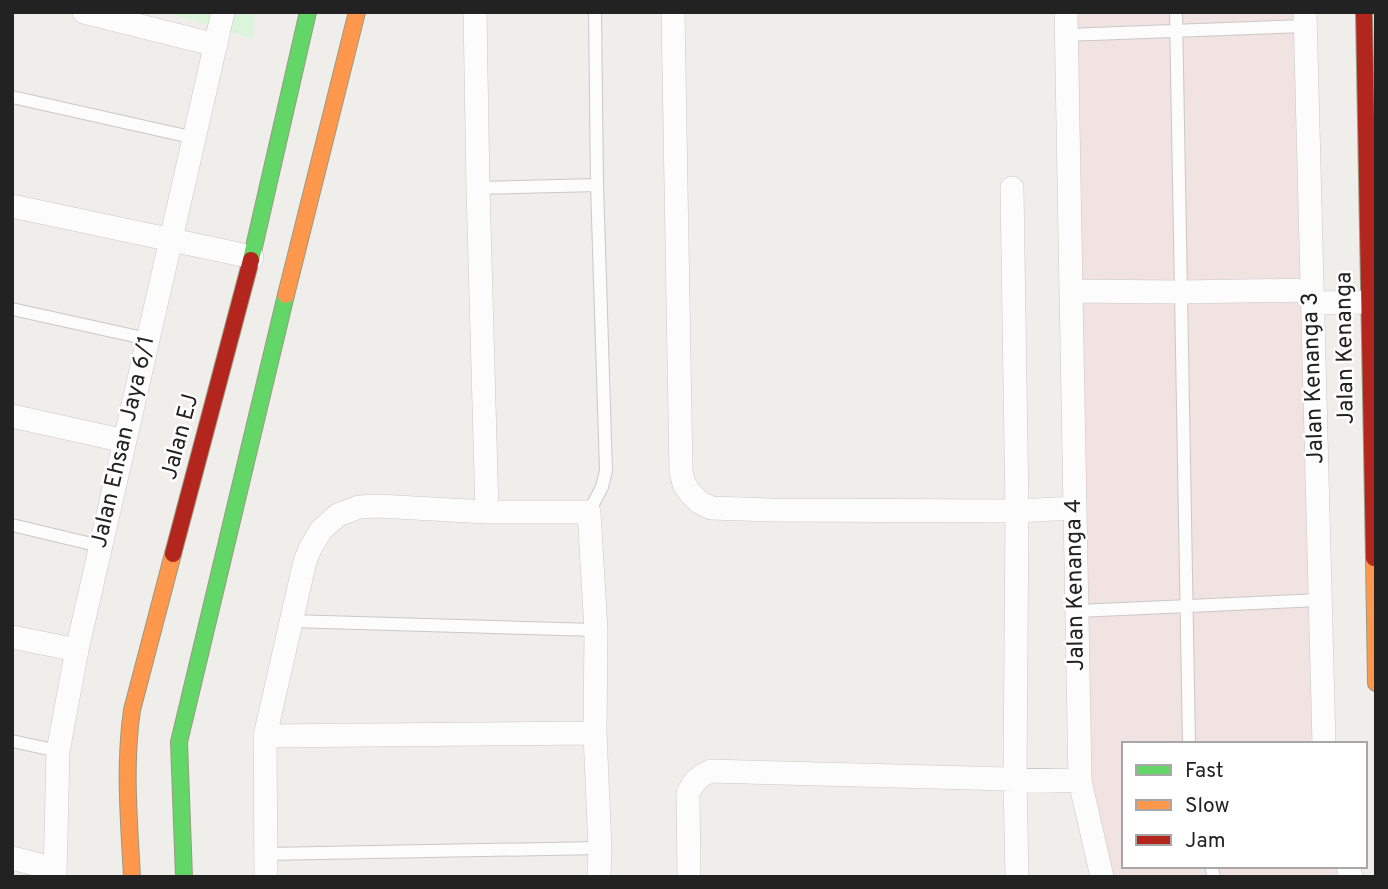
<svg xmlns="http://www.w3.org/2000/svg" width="1388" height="889" font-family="Overpass,sans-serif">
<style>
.commercial{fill:#f1e3e1}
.park{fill:#daf5da}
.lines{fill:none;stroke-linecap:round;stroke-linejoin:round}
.lane-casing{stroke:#c9c8c7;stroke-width:14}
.street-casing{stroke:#c9c8c7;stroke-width:24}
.fast-casing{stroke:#999a82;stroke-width:18}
.slow-casing{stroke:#999a82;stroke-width:18}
.jam-casing{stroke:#999a82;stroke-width:18}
.lane{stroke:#fdfcfc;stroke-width:12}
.street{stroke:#fdfcfc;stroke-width:23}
.fast{stroke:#63d668;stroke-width:16}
.slow{stroke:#ff974d;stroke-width:16}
.jam{stroke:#b3261e;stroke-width:16}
.labels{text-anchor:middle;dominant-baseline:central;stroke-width:5;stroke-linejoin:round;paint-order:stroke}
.street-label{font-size:23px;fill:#222;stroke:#fff}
</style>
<rect width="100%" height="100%" fill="#f0eeeb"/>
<!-- commercial -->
<path class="commercial" d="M 1075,12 L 1296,12 L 1316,744 L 1124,744 L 1124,866 L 1340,866 L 1342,877 L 1112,877 L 1087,776 Z"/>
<!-- park -->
<path class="park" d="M 165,12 L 254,12 L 254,39 Z"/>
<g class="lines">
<defs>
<path id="lane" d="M 1176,12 L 1189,744
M 1066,35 L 1305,26
M 12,97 L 195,138
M 478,188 L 597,185
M 12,309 L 148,339
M 589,512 L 602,487 L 606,471 L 597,185 L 595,12
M 12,525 L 100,546
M 1077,611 L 1320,600
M 290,621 L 596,630
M 12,741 L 58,751
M 265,854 L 600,848
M 1211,866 L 1214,877"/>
<path id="street" d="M 84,12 L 216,45
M 475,12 L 478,188 L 487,512
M 673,12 L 681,472 L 684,484 L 690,493 L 699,502 L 711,508 L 770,510 L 1017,511 L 1075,508
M 1066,12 L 1071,291
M 1305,12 L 1324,744
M 1012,188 L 1017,511 L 1015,780 L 1017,877
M 12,206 L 252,257
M 1312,303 L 1368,302
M 12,416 L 125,441
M 12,637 L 77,650
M 265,736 L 595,733
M 12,858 L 55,869
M 1348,866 L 1351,877
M 55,877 L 58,751 L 77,650 L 223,12
M 266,877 L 265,736 L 305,561 L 311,547 L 321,530 L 338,515 L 359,507 L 378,506 L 487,512 L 589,512 L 596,630 L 595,733 L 600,848 L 599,877
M 689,877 L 688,793 C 694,781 699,776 711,771 L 1080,781
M 1102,877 L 1080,781 L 1071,291 L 1180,292 L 1312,290"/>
<path id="fast" d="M 251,260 L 308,12
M 184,877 L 179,742 L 286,295"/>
<path id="slow" d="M 286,295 L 357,12
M 1374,558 L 1376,683
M 132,877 C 129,821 124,766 132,710 L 173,554"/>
<path id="jam" d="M 1364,12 L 1374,558
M 173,554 L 251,260"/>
</defs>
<!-- lane casing -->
<use href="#lane" class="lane-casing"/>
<!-- street casing -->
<use href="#street" class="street-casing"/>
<!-- fast casing -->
<use href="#fast" class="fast-casing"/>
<!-- slow casing -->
<use href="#slow" class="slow-casing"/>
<!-- jam casing -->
<use href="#jam" class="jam-casing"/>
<!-- lane -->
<use href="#lane" class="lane"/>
<!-- street -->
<use href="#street" class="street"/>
<!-- fast -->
<use href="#fast" class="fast"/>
<!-- slow -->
<use href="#slow" class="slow"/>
<!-- jam -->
<use href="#jam" class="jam"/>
</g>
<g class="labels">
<!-- street labels -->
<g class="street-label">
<text transform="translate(1346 348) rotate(-91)">Jalan Kenanga</text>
<text transform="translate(1314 378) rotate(-92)">Jalan Kenanga 3</text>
<text transform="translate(181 437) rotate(-75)">Jalan EJ</text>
<text transform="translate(124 442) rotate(-77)">Jalan Ehsan Jaya 6/1</text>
<text transform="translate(1076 585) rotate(-91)">Jalan Kenanga 4</text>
</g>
</g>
<!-- border -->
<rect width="1388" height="889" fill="none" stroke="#222222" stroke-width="28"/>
<!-- legend -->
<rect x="1122" y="742" width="245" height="126" fill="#ffffff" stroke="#a7a7a7" stroke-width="2"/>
<rect x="1136" y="765" width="35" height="10" fill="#63d668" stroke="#a7a7a7" stroke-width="2"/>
<text x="1185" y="777" font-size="21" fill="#222222">Fast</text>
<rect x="1136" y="800" width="35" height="10" fill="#ff974d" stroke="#a7a7a7" stroke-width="2"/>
<text x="1185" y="812" font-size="21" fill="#222222">Slow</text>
<rect x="1136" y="835" width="35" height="10" fill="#b3261e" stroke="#a7a7a7" stroke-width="2"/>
<text x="1185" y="847" font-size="21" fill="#222222">Jam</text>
</svg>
